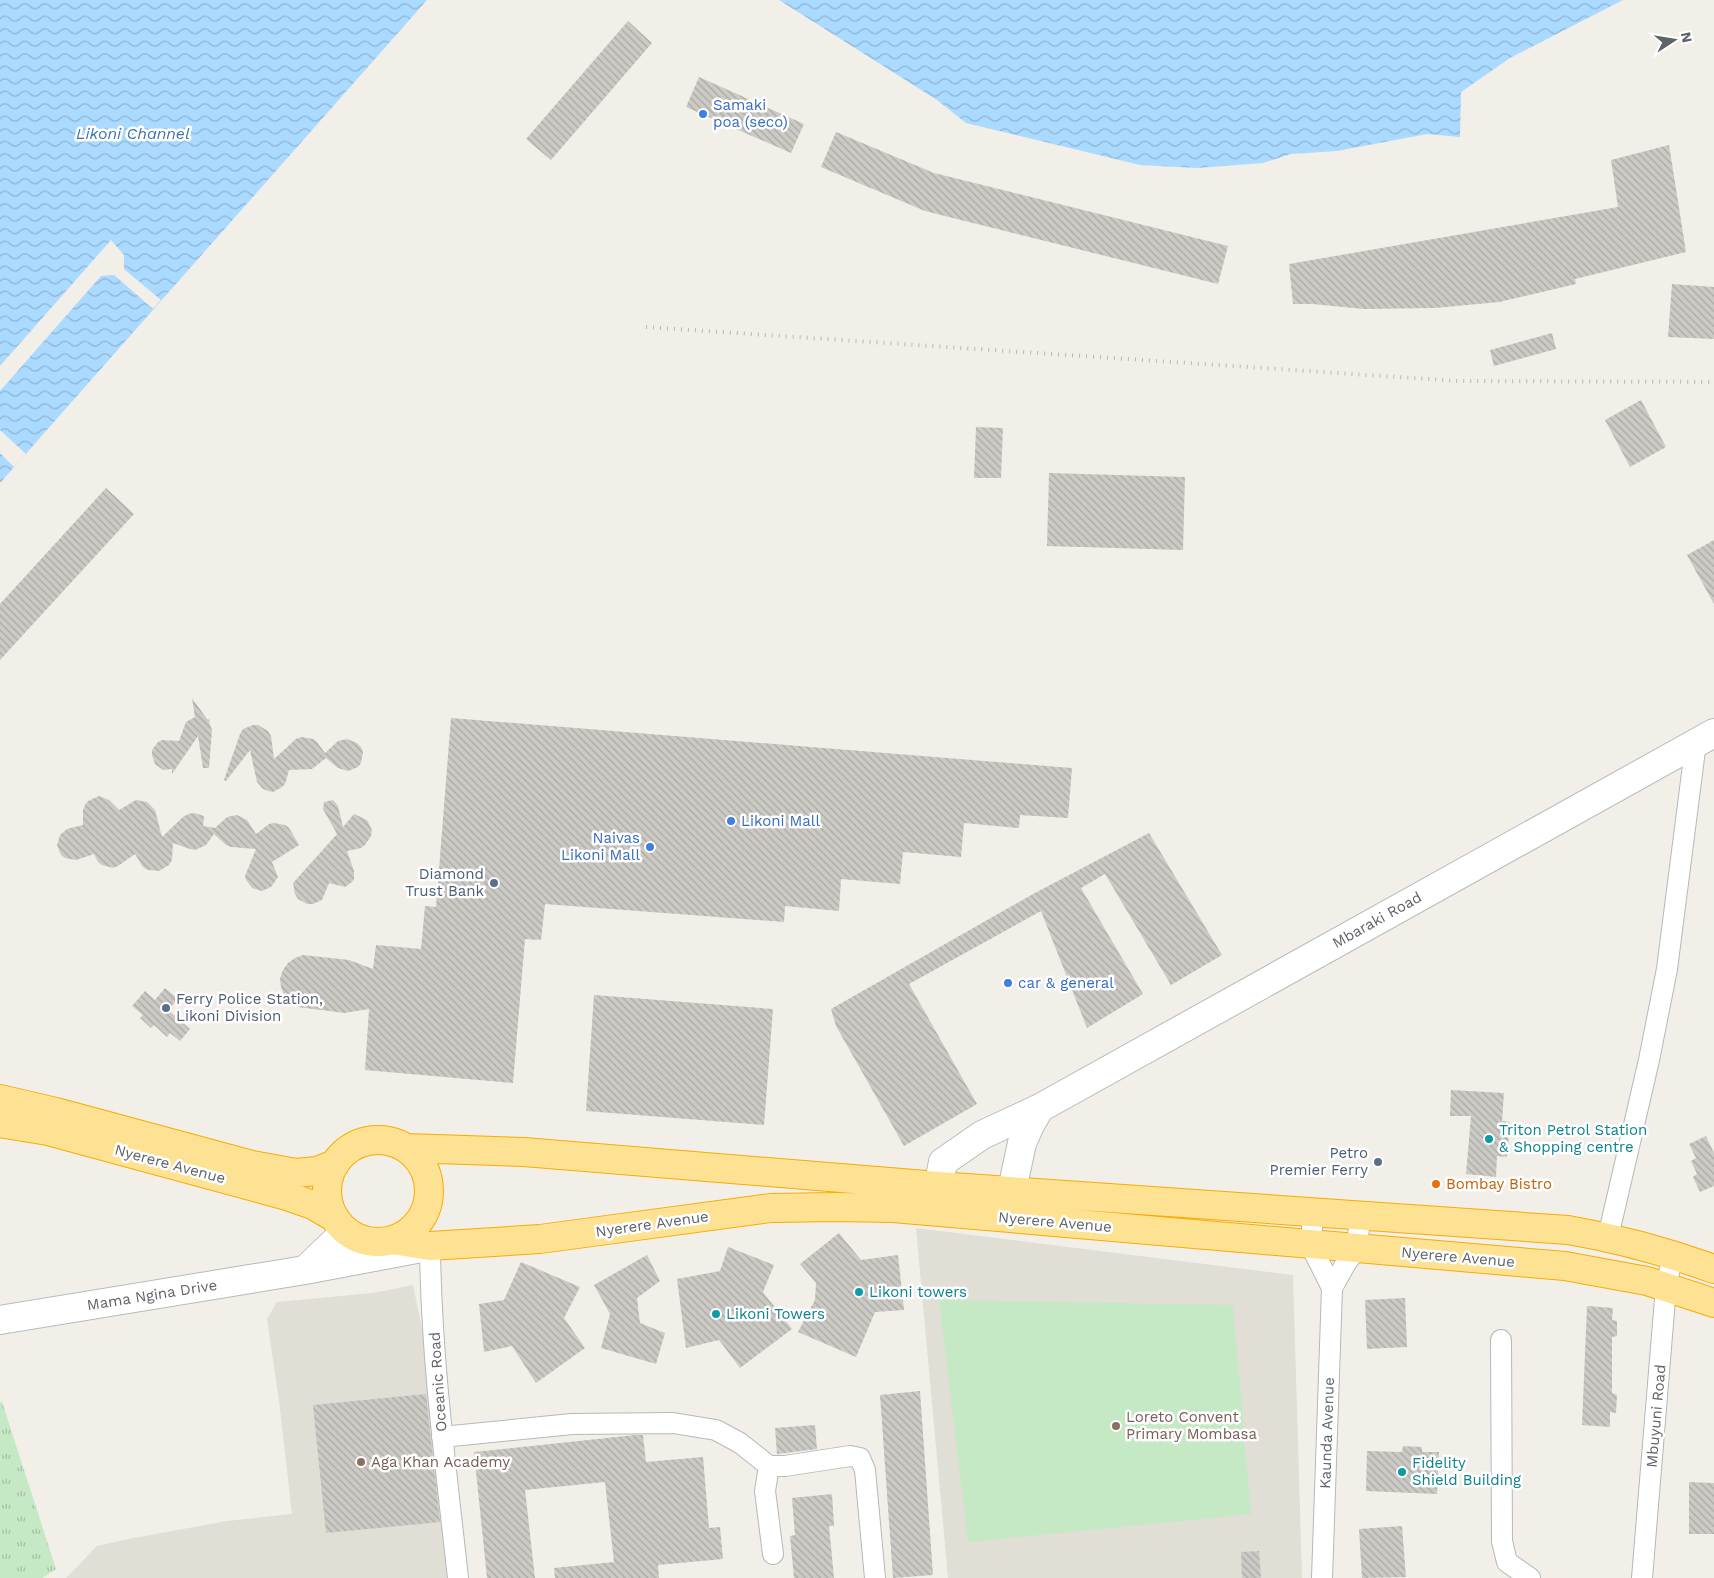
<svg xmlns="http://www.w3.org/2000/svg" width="1714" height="1578" font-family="'Work Sans',sans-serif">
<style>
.education{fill:#e1ded6}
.park{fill:url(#park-tufts)}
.pitch{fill:#c5e8c5}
.water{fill:url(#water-waves)}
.pier{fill:#f1efe8}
.building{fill:url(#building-back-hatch)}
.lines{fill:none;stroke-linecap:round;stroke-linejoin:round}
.street-casing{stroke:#b5b8bc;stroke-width:22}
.secondary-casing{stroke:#b6babf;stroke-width:30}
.highway-casing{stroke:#f9ab00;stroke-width:30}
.street{stroke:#fff;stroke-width:20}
.secondary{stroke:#fff;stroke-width:28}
.highway{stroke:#fde293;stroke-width:28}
.rail{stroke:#b6b7b8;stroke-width:4;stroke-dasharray:1 6;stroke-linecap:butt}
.shop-dot{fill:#3f7fe0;stroke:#fff;stroke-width:2}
.service-dot{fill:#5c6f8a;stroke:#fff;stroke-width:2}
.culture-dot{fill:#0f9aa8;stroke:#fff;stroke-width:2}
.food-dot{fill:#e8710a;stroke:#fff;stroke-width:2}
.education-dot{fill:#8d6e63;stroke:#fff;stroke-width:2}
.labels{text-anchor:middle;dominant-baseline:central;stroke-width:5;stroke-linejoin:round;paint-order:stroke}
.shop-label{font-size:15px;fill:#366cbe;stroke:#fff;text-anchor:start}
.service-label{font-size:15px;fill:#4e5e75;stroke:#fff;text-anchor:end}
.street-label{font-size:15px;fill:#5f6368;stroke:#fff}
.culture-label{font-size:15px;fill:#0d838f;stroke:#fff;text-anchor:start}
.food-label{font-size:15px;fill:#c56008;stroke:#fff;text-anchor:start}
.education-label{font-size:15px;fill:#785e54;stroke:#fff;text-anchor:start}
.water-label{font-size:16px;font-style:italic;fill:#4174aa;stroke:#fff}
</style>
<defs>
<pattern id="park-tufts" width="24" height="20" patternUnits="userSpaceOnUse" patternTransform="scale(1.25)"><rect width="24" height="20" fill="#c5e8c5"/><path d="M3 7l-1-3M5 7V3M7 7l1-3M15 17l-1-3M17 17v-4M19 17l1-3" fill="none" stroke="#a3c0a4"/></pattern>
<pattern id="water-waves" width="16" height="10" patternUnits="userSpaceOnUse" patternTransform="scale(1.25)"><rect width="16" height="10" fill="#aadaff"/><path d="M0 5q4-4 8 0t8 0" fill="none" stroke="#8eb4d2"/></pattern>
<pattern id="building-back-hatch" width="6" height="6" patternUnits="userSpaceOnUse" patternTransform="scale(1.25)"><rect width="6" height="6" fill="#cccac5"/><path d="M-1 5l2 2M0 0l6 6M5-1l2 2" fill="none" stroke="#a9a8a4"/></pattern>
</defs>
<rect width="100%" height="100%" fill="#f1efe8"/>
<!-- education -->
<path class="education" d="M 916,1228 L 1293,1275 L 1302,1578 L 948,1578 Z
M 413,1285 L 423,1333 L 447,1578 L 66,1578 L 97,1546 L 128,1539 L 227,1521 L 292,1514 L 279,1401 L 267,1319 L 277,1302 L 373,1293 Z"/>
<!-- park -->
<path class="park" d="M 0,1402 L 2,1402 L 56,1569 L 42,1578 L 0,1578 Z"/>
<!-- pitch -->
<path class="pitch" d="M 939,1300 L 1233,1305 L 1251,1514 L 968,1542 Z"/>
<!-- water -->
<path class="water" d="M 0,0 L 427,0 L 0,483 Z
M 779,0 L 1623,0 L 1510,58 L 1461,92 L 1460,137 L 1427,134 L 1337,151 L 1291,154 L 1263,163 L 1197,168 L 1140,165 L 966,123 L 937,100 Z"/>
<!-- pier -->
<path class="pier" d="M 111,240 L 124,255 L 124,269 L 161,300 L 153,309 L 114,275 L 101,276 L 0,391 L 0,366 Z
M 0,430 L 26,454 L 14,467 L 0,453 Z"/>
<!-- building -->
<path class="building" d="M 628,21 L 652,43 L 551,160 L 526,139 Z
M 699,77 L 804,124 L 791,153 L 686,107 Z
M 836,132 L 934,173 L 1228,246 L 1218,284 L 925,211 L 821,167 Z
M 1669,145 L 1686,252 L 1575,279 L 1576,284 L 1499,302 L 1435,308 L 1364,309 L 1313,304 L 1293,304 L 1289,264 L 1618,207 L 1611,160 Z
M 1672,284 L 1714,287 L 1714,339 L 1668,337 Z
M 1552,333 L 1556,349 L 1494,366 L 1490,350 Z
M 1641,400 L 1666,447 L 1630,467 L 1605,420 Z
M 976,427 L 1003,428 L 1001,478 L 974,478 Z
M 1049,473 L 1185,477 L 1183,550 L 1047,546 Z
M 106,488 L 134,514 L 0,660 L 0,604 Z
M 1714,540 L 1714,604 L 1687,555 Z
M 192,698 L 207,719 L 210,720 L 209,722 L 212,730 L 209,768 L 203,768 L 198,736 L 172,774 L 172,769 L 163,770 L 155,764 L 152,755 L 152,750 L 158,742 L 162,740 L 179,741 L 186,722 L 195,717 Z
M 451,718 L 1072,768 L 1068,818 L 1020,815 L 1019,828 L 964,823 L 961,857 L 903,852 L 900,884 L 841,879 L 839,911 L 785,906 L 784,922 L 545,904 L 541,940 L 525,939 L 513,1083 L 365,1070 L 369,1009 L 344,1013 L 298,1007 L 290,1002 L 284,995 L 281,987 L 280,979 L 283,970 L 288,963 L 295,958 L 303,955 L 349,960 L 373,969 L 376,945 L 421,949 L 425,906 L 436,907 Z
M 253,725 L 258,725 L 268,731 L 271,736 L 274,759 L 296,739 L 301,737 L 313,739 L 317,742 L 325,753 L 338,741 L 347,739 L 357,743 L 361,747 L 363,752 L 361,763 L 358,767 L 348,771 L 338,768 L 326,758 L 312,769 L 289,770 L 285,784 L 282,787 L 273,792 L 268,791 L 263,789 L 257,782 L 250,750 L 226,781 L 224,780 L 240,734 L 243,729 Z
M 99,796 L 109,800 L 119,810 L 136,800 L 147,802 L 155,810 L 162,837 L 183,817 L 188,814 L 194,813 L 204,816 L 203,826 L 215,828 L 227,817 L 237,815 L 247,820 L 256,834 L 269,824 L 274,823 L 285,825 L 289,828 L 299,845 L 272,862 L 278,877 L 271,887 L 262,891 L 252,888 L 246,880 L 245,876 L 256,849 L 231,847 L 226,845 L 214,834 L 206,845 L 195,850 L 190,849 L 173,843 L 172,860 L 169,865 L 159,871 L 148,870 L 143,867 L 135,854 L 118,866 L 113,868 L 102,865 L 98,862 L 94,854 L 76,860 L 65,858 L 61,855 L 57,845 L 60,835 L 67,829 L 83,825 L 83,810 L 85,805 L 88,801 Z
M 333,800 L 338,806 L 343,827 L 354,814 L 367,820 L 372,830 L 371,836 L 365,845 L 361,848 L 347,851 L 354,871 L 354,879 L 352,882 L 345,887 L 329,883 L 322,900 L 313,904 L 307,904 L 298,899 L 295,894 L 293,883 L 337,834 L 323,809 L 324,802 Z
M 1149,833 L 1222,955 L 1171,985 L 1105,874 L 1081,888 L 1143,994 L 1087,1028 L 1041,911 L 909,984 L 977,1104 L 904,1146 L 836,1026 L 831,1009 L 1033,894 Z
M 165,988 L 178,999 L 168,1010 L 190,1029 L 180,1041 L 170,1033 L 167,1037 L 154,1025 L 151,1028 L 140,1018 L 143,1015 L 132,1006 L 145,991 L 155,1000 Z
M 594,995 L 773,1009 L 764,1125 L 586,1111 Z
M 1451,1090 L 1504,1093 L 1502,1121 L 1510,1122 L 1507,1157 L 1497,1156 L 1496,1177 L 1466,1174 L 1471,1116 L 1450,1116 Z
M 1706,1136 L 1714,1153 L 1714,1186 L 1700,1192 L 1693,1177 L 1697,1174 L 1691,1161 L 1696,1158 L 1689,1144 Z
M 839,1233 L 861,1260 L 898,1255 L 904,1310 L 875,1312 L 856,1357 L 798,1332 L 815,1300 L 816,1283 L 800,1264 Z
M 728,1247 L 774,1265 L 763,1292 L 792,1329 L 740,1368 L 719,1340 L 686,1348 L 677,1279 L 720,1271 Z
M 647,1255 L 660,1281 L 637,1298 L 640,1323 L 665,1333 L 656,1364 L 601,1348 L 610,1314 L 594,1285 Z
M 521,1262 L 580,1287 L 564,1318 L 585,1348 L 536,1383 L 512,1346 L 484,1352 L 479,1304 L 504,1300 Z
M 1405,1298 L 1407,1347 L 1367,1349 L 1365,1300 Z
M 1587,1306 L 1613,1308 L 1612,1320 L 1617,1321 L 1617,1336 L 1612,1337 L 1612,1393 L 1617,1395 L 1616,1413 L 1610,1412 L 1610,1427 L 1582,1425 Z
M 920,1391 L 933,1575 L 893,1578 L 880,1395 Z
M 426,1394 L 440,1522 L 326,1533 L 313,1405 Z
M 815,1425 L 817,1449 L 777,1454 L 775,1428 Z
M 635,1435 L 643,1435 L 646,1462 L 703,1457 L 709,1528 L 720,1527 L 723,1559 L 658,1565 L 659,1578 L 555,1578 L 554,1568 L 614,1562 L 605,1482 L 525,1490 L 535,1578 L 487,1578 L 474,1452 Z
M 1403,1446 L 1422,1447 L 1422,1452 L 1439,1452 L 1437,1494 L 1366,1491 L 1367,1451 L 1402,1452 Z
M 1689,1482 L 1714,1483 L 1714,1534 L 1689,1534 Z
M 832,1494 L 834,1526 L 829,1526 L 834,1578 L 794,1578 L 790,1536 L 795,1535 L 792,1498 Z
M 1402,1526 L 1406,1577 L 1362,1578 L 1359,1529 Z
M 1259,1551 L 1261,1578 L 1242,1578 L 1241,1552 Z"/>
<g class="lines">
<defs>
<path id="street" d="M 1314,1213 L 1310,1244 L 1332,1288
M 1608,1237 L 1649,1060 L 1667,969 L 1696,742
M 430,1246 C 431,1357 446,1468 458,1578
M 1501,1340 L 1502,1541 L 1507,1562 L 1530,1578
M 442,1437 L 572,1424 L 673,1423 L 716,1430 L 740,1443 L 769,1466 L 785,1466 L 850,1456 L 860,1458 L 865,1470 L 875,1578
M 769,1466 L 765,1491 L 773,1554
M 1322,1578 L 1332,1288 L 1346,1263 L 1357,1248 L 1360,1216
M 1642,1578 L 1666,1287 L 1673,1254"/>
<path id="secondary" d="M 934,1209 L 943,1162 L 982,1135 L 1040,1108 L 1714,733
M 1007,1213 L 1022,1143 L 1030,1125 L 1040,1108
M 305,1270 L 346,1231
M 0,1320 L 305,1270 L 427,1247"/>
<path id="highway" d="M 0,1099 L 56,1112 L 252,1165 L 296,1173 L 317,1171 L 335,1164
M 0,1123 L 48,1131 L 287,1196 L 313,1205 L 335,1218
M327 1191a51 51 0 1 1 102 0a51 51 0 1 1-102 0Z
M 406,1148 L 524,1152 L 938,1186 L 1568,1230 C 1621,1239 1664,1251 1714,1269
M 392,1240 L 430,1246 L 540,1239 L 771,1208 L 837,1207 L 893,1208 L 1565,1266 L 1647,1281 L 1714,1303"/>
</defs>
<!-- street casing -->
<use href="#street" class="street-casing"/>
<!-- secondary casing -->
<use href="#secondary" class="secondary-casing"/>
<!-- highway casing -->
<use href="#highway" class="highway-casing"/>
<!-- street -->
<use href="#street" class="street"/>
<!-- secondary -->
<use href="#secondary" class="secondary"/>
<!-- highway -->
<use href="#highway" class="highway"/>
<!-- rail -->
<path class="rail" d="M 646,327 L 1458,381 L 1714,382"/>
</g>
<!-- markers -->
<g class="shop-dot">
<circle cx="703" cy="114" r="5"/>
<circle cx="731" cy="821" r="5"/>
<circle cx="650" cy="847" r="5"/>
<circle cx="1008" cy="983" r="5"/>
</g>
<g class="service-dot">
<circle cx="494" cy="883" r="5"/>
<circle cx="166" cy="1008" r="5"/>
<circle cx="1378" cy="1162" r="5"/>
</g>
<g class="culture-dot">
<circle cx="1489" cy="1139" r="5"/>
<circle cx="859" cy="1292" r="5"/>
<circle cx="716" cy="1314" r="5"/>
<circle cx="1402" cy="1472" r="5"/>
</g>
<circle class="food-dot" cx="1436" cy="1184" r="5"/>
<g class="education-dot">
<circle cx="1116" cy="1426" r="5"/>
<circle cx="361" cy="1462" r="5"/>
</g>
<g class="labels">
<!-- shop labels -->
<g class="shop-label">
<text x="713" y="105">Samaki<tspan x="713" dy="17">poa (seco)</tspan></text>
<text x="741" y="821">Likoni Mall</text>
<text x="640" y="838" text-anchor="end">Naivas<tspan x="640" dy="17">Likoni Mall</tspan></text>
<text x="1018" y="983">car &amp; general</text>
</g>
<!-- service labels -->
<g class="service-label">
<text x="484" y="874">Diamond<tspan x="484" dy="17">Trust Bank</tspan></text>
<text x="176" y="999" text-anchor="start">Ferry Police Station,<tspan x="176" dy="17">Likoni Division</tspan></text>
<text x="1368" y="1153">Petro<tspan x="1368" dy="17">Premier Ferry</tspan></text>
</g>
<!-- street labels -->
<g class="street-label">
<text transform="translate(1377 920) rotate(-29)">Mbaraki Road</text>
<text transform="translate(170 1164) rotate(15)">Nyerere Avenue</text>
<text transform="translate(1055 1222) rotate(5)">Nyerere Avenue</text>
<text transform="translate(652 1224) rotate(-8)">Nyerere Avenue</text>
<text transform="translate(1458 1257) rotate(5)">Nyerere Avenue</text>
<text transform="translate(152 1295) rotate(-9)">Mama Ngina Drive</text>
<text transform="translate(438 1382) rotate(-94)">Oceanic Road</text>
<text transform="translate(1656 1416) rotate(-85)">Mbuyuni Road</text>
<text transform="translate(1327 1433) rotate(-88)">Kaunda Avenue</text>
</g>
<!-- culture labels -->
<g class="culture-label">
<text x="1499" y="1130">Triton Petrol Station<tspan x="1499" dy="17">&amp; Shopping centre</tspan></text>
<text x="869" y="1292">Likoni towers</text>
<text x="726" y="1314">Likoni Towers</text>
<text x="1412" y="1463">Fidelity<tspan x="1412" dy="17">Shield Building</tspan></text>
</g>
<!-- food labels -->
<g class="food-label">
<text x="1446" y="1184">Bombay Bistro</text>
</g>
<!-- education labels -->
<g class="education-label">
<text x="1126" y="1417">Loreto Convent<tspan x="1126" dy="17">Primary Mombasa</tspan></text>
<text x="371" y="1462">Aga Khan Academy</text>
</g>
<!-- water labels -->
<g class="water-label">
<text x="133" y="133">Likoni Channel</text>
</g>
</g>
<!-- north arrow -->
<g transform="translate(1674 40) rotate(78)" stroke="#ffffff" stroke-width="4" paint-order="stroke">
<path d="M0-4L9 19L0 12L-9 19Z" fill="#5f6368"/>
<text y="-8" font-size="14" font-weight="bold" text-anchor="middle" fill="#5f6368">N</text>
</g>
</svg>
